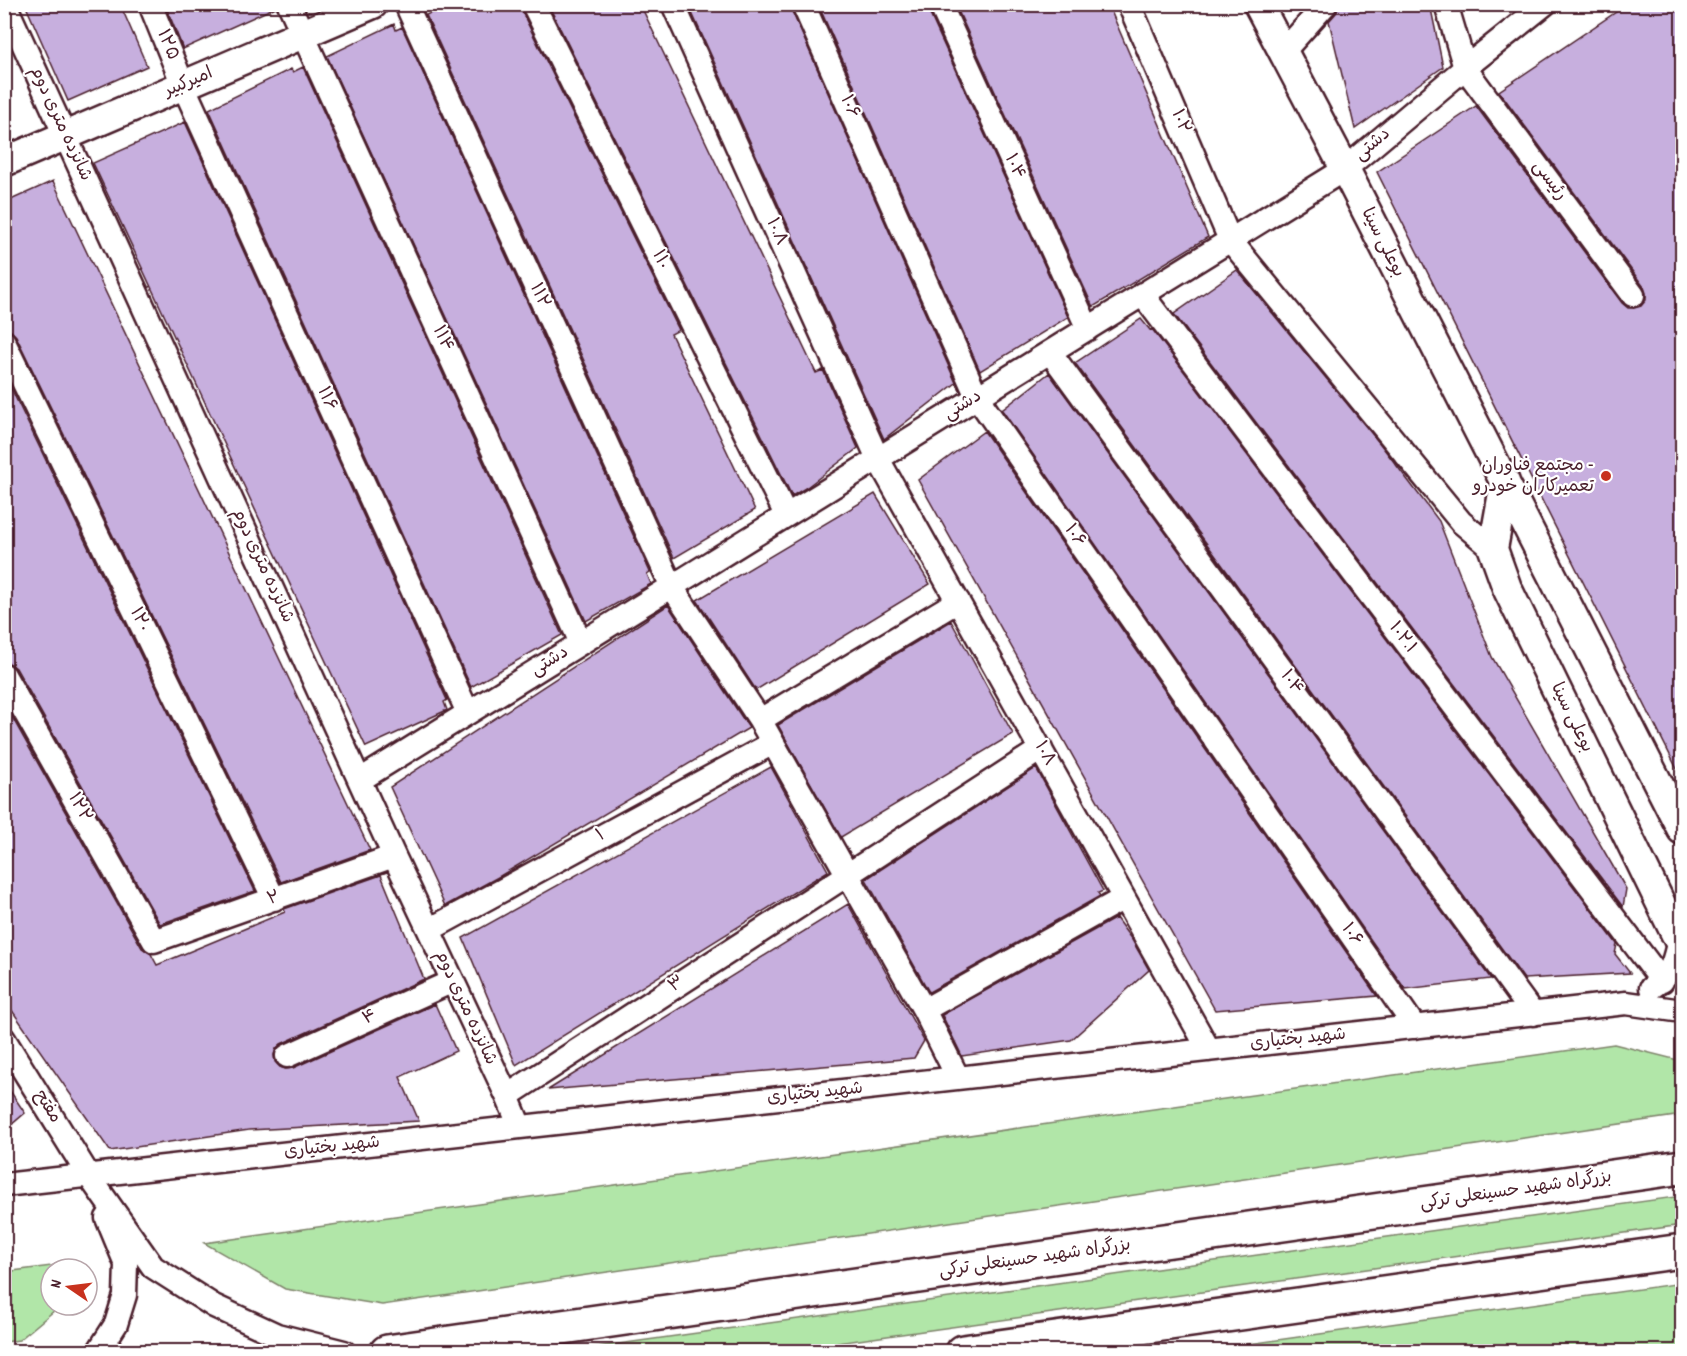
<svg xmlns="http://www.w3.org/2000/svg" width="1687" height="1356" font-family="Dekko,'Playpen Sans Arabic',sans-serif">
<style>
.green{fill:#b1e6a8;stroke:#7e826a;stroke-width:1.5}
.building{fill:#c7afde;stroke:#4a1f2b;stroke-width:1.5}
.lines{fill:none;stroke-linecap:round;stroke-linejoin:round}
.minor-casing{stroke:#4a1f2b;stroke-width:27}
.major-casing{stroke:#4a1f2b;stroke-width:33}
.highway-casing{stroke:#4a1f2b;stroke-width:38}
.minor{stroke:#fff;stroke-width:22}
.major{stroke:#fff;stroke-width:28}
.highway{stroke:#fff;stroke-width:33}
.poi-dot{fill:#c8321e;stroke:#fff;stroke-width:2}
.labels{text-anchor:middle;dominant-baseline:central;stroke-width:4.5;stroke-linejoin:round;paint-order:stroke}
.street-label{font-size:18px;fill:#4a1f2b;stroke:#fff}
.poi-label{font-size:18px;fill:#4a1f2b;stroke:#fff;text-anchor:end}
</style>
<rect width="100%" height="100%" fill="#fff"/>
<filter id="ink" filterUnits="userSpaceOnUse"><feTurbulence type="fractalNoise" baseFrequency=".0167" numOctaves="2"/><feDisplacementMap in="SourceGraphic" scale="12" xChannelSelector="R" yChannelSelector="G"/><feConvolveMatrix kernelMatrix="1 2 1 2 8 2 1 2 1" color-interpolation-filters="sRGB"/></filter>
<g filter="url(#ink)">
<!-- green -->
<path class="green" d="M 1614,1044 L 1682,1061 L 1682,1115 L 382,1305 L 285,1289 L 204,1243 Z
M 1682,1196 L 1682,1225 L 780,1351 L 568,1351 Z
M 59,1265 L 60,1269 L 51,1269 L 51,1305 L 61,1305 L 19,1340 L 5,1342 L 5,1272 Z
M 1682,1283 L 1682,1351 L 1200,1351 Z"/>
<!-- building -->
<path class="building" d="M 25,4 L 120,4 L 147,66 L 68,101 Z
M 165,4 L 276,4 L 276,7 L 183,49 Z
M 449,4 L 520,4 L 521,10 L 679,330 L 671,334 L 755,510 L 674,558 L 426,15 Z
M 548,4 L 640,4 L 816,373 L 823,370 L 858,448 L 807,487 L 792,496 Z
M 688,4 L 790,4 L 791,9 L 956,383 L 884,439 Z
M 818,4 L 927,4 L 928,10 L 1068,317 L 980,371 Z
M 955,4 L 1108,4 L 1208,237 L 1093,307 Z
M 1339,4 L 1430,4 L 1443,67 L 1355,129 L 1329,21 L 1336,13 Z
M 1628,4 L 1683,4 L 1683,781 L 1377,172 L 1476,106 L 1622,303 L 1628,308 L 1634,308 L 1641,306 L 1646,300 L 1646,293 L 1644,287 L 1499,91 Z
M 394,24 L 396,30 L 402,27 L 650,572 L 647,574 L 651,584 L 586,621 L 327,56 Z
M 303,67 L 562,635 L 471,687 L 209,109 L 291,69 L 293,72 Z
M 185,122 L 447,700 L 444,702 L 447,710 L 366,747 L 93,163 Z
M 53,181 L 370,850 L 281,882 L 16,336 L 11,331 L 4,329 L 4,203 Z
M 1237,270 L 1381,445 L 1439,521 L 1492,657 L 1626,889 L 1623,907 L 1174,314 Z
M 1141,319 L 1150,330 L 1152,329 L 1617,944 L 1615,954 L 1630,973 L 1524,979 L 1075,363 Z
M 1049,373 L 1491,979 L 1405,989 L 1002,410 Z
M 4,374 L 255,891 L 160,924 L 16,668 L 11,664 L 4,662 Z
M 984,431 L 1374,992 L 1377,996 L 1215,1010 L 918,480 Z
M 875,494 L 930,584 L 756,690 L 697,600 Z
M 668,605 L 749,728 L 500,876 L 445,906 L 390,787 Z
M 951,621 L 1013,734 L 841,837 L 778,725 Z
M 4,703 L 142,948 L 151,954 L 157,965 L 285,912 L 284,909 L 381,875 L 424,979 L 281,1044 L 276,1049 L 274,1055 L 275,1062 L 280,1067 L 286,1069 L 293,1068 L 435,1004 L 456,1051 L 400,1077 L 419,1121 L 249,1130 L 110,1151 L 4,999 Z
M 771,767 L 828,871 L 516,1065 L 463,938 Z
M 1036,768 L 1103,891 L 1098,893 L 1100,896 L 929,992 L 866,879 Z
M 848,904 L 924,1041 L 914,1058 L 548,1090 Z
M 1116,918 L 1132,940 L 1149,970 L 1071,1040 L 962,1056 L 942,1015 Z
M 4,1082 L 25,1113 L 4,1131 Z"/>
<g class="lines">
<defs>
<path id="minor" d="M 5,4 L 394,856 L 507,1096 L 520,1127
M 150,4 L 183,85 L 468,713
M 289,4 L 581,643
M 406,4 L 672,587 L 760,720 L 924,1010 L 958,1078
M 533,4 L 786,515
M 673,4 L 878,459 L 1209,1050
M 803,4 L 977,397 L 1415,1027
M 940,4 L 1088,329
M 1129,4 L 1230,240 L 1461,522 L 1493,549
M 1446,4 L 1465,68 L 1633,295
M 1283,52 L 1326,4
M 1142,294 L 1662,981
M 4,342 L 274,899
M 1050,352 L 1533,1014
M 4,675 L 154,941 L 394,856
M 760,720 L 958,601
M 360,780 L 1345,169 L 1465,68 L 1545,4
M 429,930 L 773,743
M 1651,988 C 1673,974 1673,963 1679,940
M 924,1010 L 1124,898
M 4,1039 L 89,1176 L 153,1267 L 214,1306 L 277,1335 L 344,1352
M 287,1056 L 453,981
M 507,1096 L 1041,749
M 4,1185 L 1626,1003 L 1682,1011
M 98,1352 L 116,1324 L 125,1295 L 126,1264 L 107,1218"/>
<path id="major" d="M 1258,4 L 1345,169 L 1682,830
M 4,162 L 373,4
M 1505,482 L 1493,549 L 1507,588 L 1682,947"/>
<path id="highway" d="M 387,1352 L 1682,1167
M 963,1352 L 1682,1251"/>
</defs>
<!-- minor casing -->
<use href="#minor" class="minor-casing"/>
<!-- major casing -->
<use href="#major" class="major-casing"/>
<!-- highway casing -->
<use href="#highway" class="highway-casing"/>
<!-- minor -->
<use href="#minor" class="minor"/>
<!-- major -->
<use href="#major" class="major"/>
<!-- highway -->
<use href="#highway" class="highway"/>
</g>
</g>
<!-- markers -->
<circle class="poi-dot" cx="1606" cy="476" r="6"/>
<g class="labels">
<!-- street labels -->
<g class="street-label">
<text transform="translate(167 45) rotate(67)">۱۲۵</text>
<text transform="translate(189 83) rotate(-23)">امیرکبیر</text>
<text transform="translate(849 107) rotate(66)">۱۰۶</text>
<text transform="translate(1180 122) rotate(67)">۱۰۲</text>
<text transform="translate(60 124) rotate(65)">شانزده متری دوم</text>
<text transform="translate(1373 145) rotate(-40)">دشتی</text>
<text transform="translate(1014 167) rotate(65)">۱۰۴</text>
<text transform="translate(1549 181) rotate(53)">رئیسی</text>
<text transform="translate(776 232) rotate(66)">۱۰.۸</text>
<text transform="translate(1382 243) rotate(63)">بوعلی سینا</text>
<text transform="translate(660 260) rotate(64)">۱۱۰</text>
<text transform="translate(539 296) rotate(65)">۱۱۲</text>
<text transform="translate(442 339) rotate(65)">۱۱۴</text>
<text transform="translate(326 399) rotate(66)">۱۱۶</text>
<text transform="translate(963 406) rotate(-32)">دشتی</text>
<text transform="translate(1074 536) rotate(55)">۱۰۶</text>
<text transform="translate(262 566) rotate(65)">شانزده متری دوم</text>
<text transform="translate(139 620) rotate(64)">۱۲۰</text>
<text transform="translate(1402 638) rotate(53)">۱۰۲.۱</text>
<text transform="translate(550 662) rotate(-32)">دشتی</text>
<text transform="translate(1291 683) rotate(54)">۱۰۴</text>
<text transform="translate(1571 718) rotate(64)">بوعلی سینا</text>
<text transform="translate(1044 754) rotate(61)">۱۰۸</text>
<text transform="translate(79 808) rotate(61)">۱۲۲</text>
<text transform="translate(601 836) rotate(-29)">۱</text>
<text transform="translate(274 899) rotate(-20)">۲</text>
<text transform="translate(1351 935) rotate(55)">۱۰۶</text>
<text transform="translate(677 985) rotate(-33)">۳</text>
<text transform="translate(465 1008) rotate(65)">شانزده متری دوم</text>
<text transform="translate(370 1018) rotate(-24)">۴</text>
<text transform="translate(1298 1040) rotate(-6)">شهید بختیاری</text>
<text transform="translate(815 1094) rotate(-6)">شهید بختیاری</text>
<text transform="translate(47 1107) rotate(58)">مفتح</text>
<text transform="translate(332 1148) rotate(-6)">شهید بختیاری</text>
<text transform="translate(1516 1191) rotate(-8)">بزرگراه شهید حسینعلی ترکی</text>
<text transform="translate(1035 1259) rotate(-8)">بزرگراه شهید حسینعلی ترکی</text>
</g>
<!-- poi labels -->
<g class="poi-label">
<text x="1594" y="466">مجتمع فناوران -<tspan x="1594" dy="21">تعمیرکاران خودرو</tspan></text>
</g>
</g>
<!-- margin -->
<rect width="1687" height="1356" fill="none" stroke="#fff" stroke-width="24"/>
<rect x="12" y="12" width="1663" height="1332" fill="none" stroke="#4a1f2b" stroke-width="2" filter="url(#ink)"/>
<!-- north arrow -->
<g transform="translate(69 1287) rotate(284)"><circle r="28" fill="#ffffff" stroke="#b7a5aa" stroke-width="1.5"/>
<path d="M0-4.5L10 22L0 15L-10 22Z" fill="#c8321e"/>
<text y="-9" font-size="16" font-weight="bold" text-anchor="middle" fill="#4a1f2b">N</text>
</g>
</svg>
